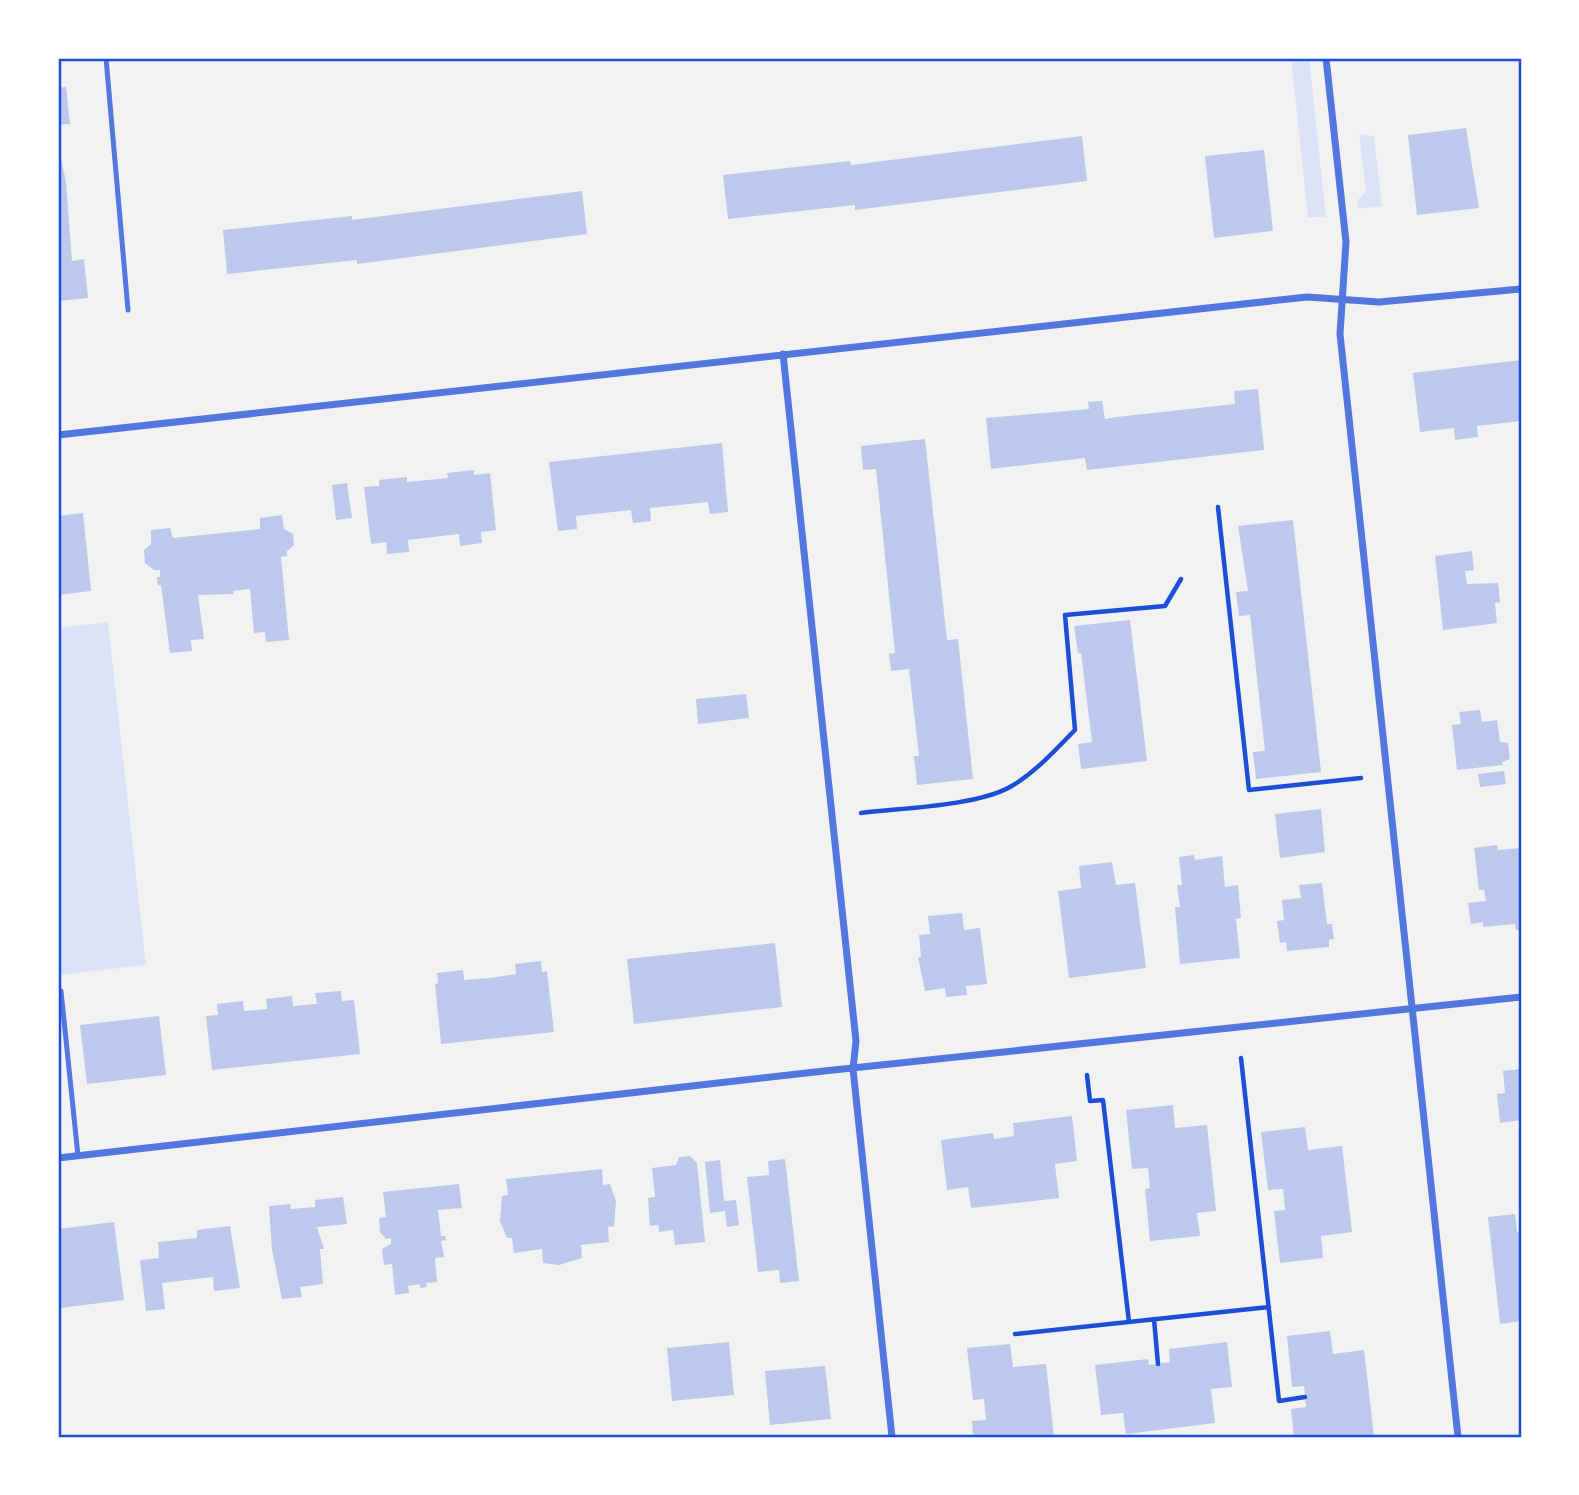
<svg xmlns="http://www.w3.org/2000/svg" width="1579" height="1495" font-family="Montserrat,sans-serif">
<style>
.green{fill:#dbe4f7}
.building{fill:#bdc9ec}
.lines{fill:none;stroke-linecap:round;stroke-linejoin:round}
.path{stroke:#1d4ed8;stroke-width:4.5}
.service{stroke:#5277de;stroke-width:5}
.minor{stroke:#5277de;stroke-width:7}
.neatline{fill:none;stroke:#1d4ed8;stroke-width:2.5}
</style>
<rect width="100%" height="100%" fill="#f2f2f2"/>
<!-- green -->
<path class="green" d="M 1291,58 L 1309,58 L 1326,217 L 1308,217 Z
M 1359,134 L 1374,136 L 1382,206 L 1358,209 L 1357,201 L 1366,191 Z
M 108,622 L 146,965 L 58,975 L 58,628 Z"/>
<!-- building -->
<path class="building" d="M 66,87 L 70,124 L 58,125 L 58,88 Z
M 1466,128 L 1479,208 L 1417,215 L 1408,135 Z
M 1082,136 L 1087,181 L 855,210 L 855,205 L 728,219 L 723,175 L 850,161 L 851,165 Z
M 58,144 L 66,182 L 72,261 L 84,259 L 88,298 L 58,301 Z
M 1264,150 L 1273,231 L 1214,238 L 1205,156 Z
M 582,191 L 587,234 L 357,264 L 357,260 L 227,274 L 223,230 L 352,216 L 352,220 Z
M 1521,360 L 1521,421 L 1477,426 L 1478,437 L 1455,440 L 1454,428 L 1420,432 L 1413,373 Z
M 1258,389 L 1264,450 L 1087,470 L 1085,458 L 991,469 L 986,418 L 1089,409 L 1088,402 L 1102,401 L 1105,419 L 1117,417 L 1235,404 L 1234,391 Z
M 925,439 L 947,640 L 958,639 L 973,779 L 917,785 L 914,756 L 919,756 L 909,669 L 891,671 L 889,654 L 895,653 L 876,469 L 863,470 L 861,446 Z
M 722,443 L 728,512 L 710,514 L 708,502 L 650,508 L 651,521 L 633,523 L 631,510 L 576,516 L 577,529 L 558,531 L 549,462 Z
M 474,470 L 474,475 L 490,473 L 496,530 L 481,532 L 482,543 L 460,546 L 459,534 L 433,537 L 408,540 L 409,552 L 387,554 L 386,542 L 371,544 L 364,487 L 379,486 L 379,480 L 407,477 L 407,482 L 448,478 L 447,473 Z
M 347,483 L 352,518 L 336,520 L 332,485 Z
M 83,513 L 91,591 L 58,595 L 58,516 Z
M 282,515 L 284,529 L 293,534 L 294,545 L 287,551 L 287,556 L 281,557 L 289,640 L 266,642 L 265,632 L 254,633 L 250,589 L 233,591 L 234,594 L 198,595 L 204,639 L 191,640 L 192,651 L 170,653 L 161,585 L 158,585 L 157,577 L 160,577 L 160,570 L 154,570 L 145,563 L 144,550 L 151,544 L 151,530 L 170,528 L 173,538 L 260,529 L 260,518 Z
M 1293,520 L 1321,772 L 1256,779 L 1253,752 L 1265,751 L 1250,615 L 1239,616 L 1236,592 L 1248,591 L 1238,526 Z
M 1472,551 L 1474,570 L 1465,571 L 1467,584 L 1498,583 L 1500,602 L 1495,603 L 1497,623 L 1443,630 L 1435,556 Z
M 1130,620 L 1147,761 L 1081,769 L 1078,744 L 1092,742 L 1081,653 L 1078,653 L 1074,626 Z
M 746,694 L 749,718 L 698,724 L 696,699 Z
M 1480,710 L 1482,722 L 1497,720 L 1500,742 L 1508,743 L 1510,759 L 1502,762 L 1503,765 L 1457,770 L 1452,725 L 1461,724 L 1459,712 Z
M 1504,771 L 1506,784 L 1480,787 L 1478,774 Z
M 1321,809 L 1325,852 L 1280,858 L 1275,814 Z
M 1497,845 L 1498,850 L 1521,848 L 1521,930 L 1516,930 L 1515,924 L 1483,927 L 1483,922 L 1471,924 L 1468,903 L 1486,901 L 1484,890 L 1479,890 L 1474,848 Z
M 1194,855 L 1195,860 L 1222,856 L 1225,887 L 1238,885 L 1241,918 L 1236,919 L 1240,958 L 1180,964 L 1175,907 L 1180,907 L 1177,885 L 1182,885 L 1179,857 Z
M 1112,862 L 1116,885 L 1135,883 L 1146,968 L 1069,978 L 1058,891 L 1081,888 L 1079,866 Z
M 1322,883 L 1327,924 L 1332,924 L 1334,939 L 1329,940 L 1329,947 L 1287,951 L 1286,942 L 1280,943 L 1277,921 L 1284,920 L 1282,900 L 1301,898 L 1299,885 Z
M 962,913 L 964,930 L 980,928 L 987,984 L 966,986 L 967,995 L 946,997 L 945,988 L 925,991 L 918,957 L 921,957 L 919,935 L 930,934 L 928,916 Z
M 775,943 L 782,1007 L 634,1024 L 627,959 Z
M 541,961 L 542,972 L 547,971 L 554,1032 L 441,1044 L 435,984 L 438,983 L 437,973 L 463,970 L 464,980 L 490,978 L 516,974 L 515,964 Z
M 341,991 L 342,1001 L 354,1000 L 360,1054 L 212,1070 L 206,1016 L 218,1015 L 217,1004 L 243,1001 L 244,1011 L 267,1009 L 266,999 L 292,996 L 293,1006 L 317,1004 L 315,993 Z
M 159,1016 L 166,1075 L 87,1084 L 80,1025 Z
M 1521,1069 L 1521,1120 L 1500,1123 L 1497,1094 L 1505,1093 L 1503,1071 Z
M 1173,1105 L 1175,1128 L 1207,1125 L 1216,1211 L 1197,1213 L 1200,1236 L 1150,1241 L 1145,1189 L 1150,1188 L 1148,1168 L 1132,1169 L 1126,1110 Z
M 1072,1116 L 1077,1161 L 1055,1164 L 1059,1198 L 971,1208 L 968,1187 L 947,1190 L 941,1140 L 993,1133 L 994,1139 L 1014,1136 L 1013,1123 Z
M 1305,1127 L 1308,1150 L 1342,1146 L 1352,1232 L 1321,1236 L 1323,1258 L 1280,1263 L 1274,1211 L 1285,1210 L 1283,1189 L 1268,1190 L 1261,1132 Z
M 690,1156 L 697,1163 L 705,1242 L 675,1245 L 673,1230 L 659,1232 L 658,1225 L 650,1226 L 648,1198 L 655,1197 L 652,1168 L 676,1165 L 679,1157 Z
M 785,1159 L 799,1281 L 780,1283 L 779,1270 L 758,1272 L 747,1177 L 769,1175 L 768,1161 Z
M 720,1160 L 724,1201 L 736,1200 L 739,1225 L 727,1227 L 725,1211 L 710,1213 L 705,1162 Z
M 602,1169 L 603,1185 L 610,1184 L 616,1201 L 614,1226 L 608,1227 L 609,1242 L 581,1245 L 582,1258 L 559,1265 L 543,1263 L 542,1249 L 514,1253 L 512,1238 L 507,1238 L 500,1221 L 502,1196 L 508,1195 L 506,1179 Z
M 459,1184 L 462,1208 L 438,1210 L 441,1236 L 445,1236 L 446,1240 L 441,1241 L 444,1257 L 435,1258 L 437,1282 L 426,1283 L 427,1287 L 420,1288 L 420,1284 L 408,1286 L 409,1293 L 395,1295 L 392,1264 L 384,1265 L 382,1249 L 391,1244 L 391,1238 L 386,1239 L 380,1232 L 379,1218 L 386,1217 L 383,1192 Z
M 343,1197 L 347,1224 L 317,1227 L 324,1249 L 320,1249 L 323,1284 L 300,1287 L 302,1297 L 282,1299 L 272,1250 L 269,1206 L 290,1204 L 291,1209 L 315,1207 L 315,1200 Z
M 1515,1214 L 1517,1232 L 1521,1231 L 1521,1321 L 1500,1324 L 1488,1217 Z
M 114,1222 L 124,1300 L 60,1308 L 58,1229 Z
M 230,1226 L 240,1288 L 214,1291 L 213,1277 L 162,1283 L 165,1309 L 146,1311 L 140,1260 L 159,1258 L 158,1242 L 197,1238 L 197,1230 Z
M 1330,1331 L 1333,1354 L 1364,1350 L 1374,1437 L 1294,1437 L 1291,1409 L 1306,1407 L 1304,1386 L 1292,1387 L 1287,1336 Z
M 729,1342 L 734,1395 L 672,1401 L 667,1348 Z
M 1227,1342 L 1232,1387 L 1211,1389 L 1215,1423 L 1126,1434 L 1123,1413 L 1101,1415 L 1095,1365 L 1148,1359 L 1149,1365 L 1170,1362 L 1169,1349 Z
M 1010,1344 L 1013,1367 L 1046,1364 L 1054,1437 L 973,1437 L 972,1421 L 986,1420 L 984,1399 L 973,1400 L 967,1348 Z
M 825,1366 L 831,1419 L 770,1425 L 765,1371 Z"/>
<g class="lines">
<!-- path -->
<path class="path" d="M 1218,507 L 1249,790 L 1361,778
M 861,813 C 902,808 976,806 1010,787 C 1035,773 1055,750 1075,730 L 1065,615 L 1165,606 L 1181,579
M 1241,1058 L 1279,1401 L 1305,1397
M 1087,1075 L 1090,1101 L 1103,1100 L 1129,1322
M 1154,1319 L 1158,1364
M 1015,1334 L 1269,1307"/>
<!-- service -->
<path class="service" d="M 106,58 L 128,310
M 58,991 L 61,991 L 78,1156"/>
<!-- minor -->
<path class="minor" d="M 1326,58 L 1346,242 L 1340,334 L 1458,1437
M 783,354 L 856,1041 L 853,1069 L 892,1437
M 58,435 L 1307,297 L 1379,302 L 1521,289
M 58,1158 L 824,1071 L 1521,997"/>
</g>
<!-- border -->
<rect width="1579" height="1495" fill="none" stroke="#ffffff" stroke-width="119"/>
<rect x="60" y="60" width="1460" height="1376" class="neatline"/>
</svg>
